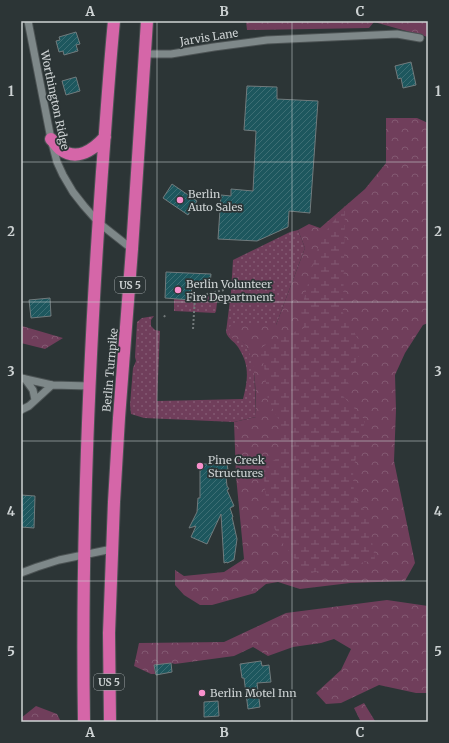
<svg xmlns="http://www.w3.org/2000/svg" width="449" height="743" font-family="Merriweather,serif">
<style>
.grass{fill:url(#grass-dots)}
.forest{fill:url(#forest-crowns)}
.wetland{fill:url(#wetland-marsh)}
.building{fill:url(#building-hatch);stroke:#717b7d}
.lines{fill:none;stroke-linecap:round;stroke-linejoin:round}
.minor-casing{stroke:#4c5354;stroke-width:9}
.highway-casing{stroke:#4c5354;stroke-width:14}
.path{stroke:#72797a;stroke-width:2;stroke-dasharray:2 2;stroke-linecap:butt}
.minor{stroke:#7e8889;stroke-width:7}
.highway{stroke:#d566a8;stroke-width:12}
.grid{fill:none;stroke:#ced3d4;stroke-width:1;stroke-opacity:0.55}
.poi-dot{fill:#f890cc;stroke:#2c3536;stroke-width:1.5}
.labels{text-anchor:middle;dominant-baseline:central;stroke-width:3.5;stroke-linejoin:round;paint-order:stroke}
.shield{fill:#2c3536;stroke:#9da4a5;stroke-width:1}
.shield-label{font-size:10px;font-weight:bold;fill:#ced3d4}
.street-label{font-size:11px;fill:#ced3d4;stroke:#2c3536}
.poi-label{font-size:11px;fill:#ced3d4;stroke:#2c3536;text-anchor:start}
.neatline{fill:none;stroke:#ced3d4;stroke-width:1.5}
.grid-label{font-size:13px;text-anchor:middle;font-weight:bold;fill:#ced3d4}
</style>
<defs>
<pattern id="grass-dots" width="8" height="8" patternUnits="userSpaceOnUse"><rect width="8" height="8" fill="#703e5b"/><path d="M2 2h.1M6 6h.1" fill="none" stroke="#835972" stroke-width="1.8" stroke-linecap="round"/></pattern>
<pattern id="forest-crowns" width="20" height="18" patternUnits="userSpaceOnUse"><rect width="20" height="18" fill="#703e5b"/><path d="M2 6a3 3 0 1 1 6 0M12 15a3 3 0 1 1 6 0" fill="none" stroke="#835972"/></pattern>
<pattern id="wetland-marsh" width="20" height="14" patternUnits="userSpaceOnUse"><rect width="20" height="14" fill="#703e5b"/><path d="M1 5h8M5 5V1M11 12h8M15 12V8" fill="none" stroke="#835972"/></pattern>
<pattern id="building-hatch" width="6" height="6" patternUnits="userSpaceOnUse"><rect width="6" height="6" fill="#1d575e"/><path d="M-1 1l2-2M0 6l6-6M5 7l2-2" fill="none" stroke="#3d6e74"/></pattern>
</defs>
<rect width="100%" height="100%" fill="#2c3536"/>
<!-- grass -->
<path class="grass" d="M 298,230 L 305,248 L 276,325 L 231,325 L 241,339 L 245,344 L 250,353 L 254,365 L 256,417 L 234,422 L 144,418 L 131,414 L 130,405 L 133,368 L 136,361 L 135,357 L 137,322 L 142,318 L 154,316 L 151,320 L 151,326 L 155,330 L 160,331 L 157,401 L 243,399 C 248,379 250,365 238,347 C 234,341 228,339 226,332 L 231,292 L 233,260 L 290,232 Z
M 214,294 L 218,294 L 216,311 L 215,313 L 174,311 L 174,299 L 200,300 Z"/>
<!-- forest -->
<path class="forest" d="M 246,21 L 428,21 L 428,37 L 374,22 L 369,28 L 247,30 Z
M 386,118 L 417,118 L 428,123 L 428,323 L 423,325 L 405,353 L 395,375 L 396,410 L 394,461 L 415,563 L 405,581 L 350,583 L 300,589 L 278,582 L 266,584 L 255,593 L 212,605 L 200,605 L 184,595 L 175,585 L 175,570 L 184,576 L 224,572 L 244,559 L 236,476 L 234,422 L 256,417 C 255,394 258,356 241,340 L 235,341 L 230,335 L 228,330 L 231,325 L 276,325 L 305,248 L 298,230 L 309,224 L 320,228 L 365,189 L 386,163 Z
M 21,325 L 22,326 L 63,338 L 45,349 L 21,343 Z
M 387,600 L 428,606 L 428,693 L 416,693 L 379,685 L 341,703 L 326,704 L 316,693 L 341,670 L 351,649 L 334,639 L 321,643 L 293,647 L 268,656 L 253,647 L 234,656 L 175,664 L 171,663 L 154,665 L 155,674 L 151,674 L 134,666 L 139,643 L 224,642 L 286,613 Z
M 364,703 L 375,721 L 375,722 L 361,722 L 354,708 Z
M 36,706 L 57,714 L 61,722 L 21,722 L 21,718 Z"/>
<!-- wetland -->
<path class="wetland" d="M 345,206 L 343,313 L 362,346 L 343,396 L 365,420 L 353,470 L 354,497 L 368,515 L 375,560 L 306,574 L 282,542 L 268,517 L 264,478 L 267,464 L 280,457 L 279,420 L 268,401 L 264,365 L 258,350 L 270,342 L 304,328 L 301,311 L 313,264 L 321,238 Z"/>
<!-- building -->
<path class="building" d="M 76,32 L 80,44 L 76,45 L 78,51 L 64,55 L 63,51 L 59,52 L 56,41 L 60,40 L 59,37 Z
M 411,62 L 416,85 L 403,88 L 401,78 L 398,79 L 395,66 Z
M 76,77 L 80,91 L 66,95 L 62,81 Z
M 247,86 L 277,87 L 277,99 L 318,101 L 310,213 L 289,211 L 288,227 L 257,241 L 218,239 L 221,195 L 231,196 L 231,189 L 253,191 L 256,131 L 244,130 Z
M 172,184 L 197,201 L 188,215 L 163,198 Z
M 166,272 L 211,274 L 210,284 L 192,283 L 191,300 L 165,298 Z
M 50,298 L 51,316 L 31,318 L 29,300 Z
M 200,464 L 227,464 L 229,476 L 226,477 L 227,486 L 229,489 L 227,490 L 234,506 L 230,508 L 233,517 L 232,517 L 237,539 L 234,560 L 227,563 L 227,562 L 224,563 L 221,514 L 207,544 L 191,537 L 196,526 L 189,528 L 197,512 L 198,498 L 200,498 Z
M 21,495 L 35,496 L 34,528 L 21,527 Z
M 261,661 L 262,666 L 269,665 L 271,682 L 257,683 L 260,707 L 248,709 L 244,678 L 242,678 L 240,664 Z
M 171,663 L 172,672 L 156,675 L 154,665 Z
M 218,701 L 219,716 L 204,717 L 204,702 Z"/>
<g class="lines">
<defs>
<path id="minor" d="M 28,21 L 51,139 L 57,162 L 63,175 L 73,192 L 84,206 L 99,223 L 132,249
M 145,54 L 171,54 L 214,47 L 267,40 L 397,34 L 420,38
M 21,378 L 52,385 L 90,386
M 25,379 L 33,390 L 35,400
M 21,410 L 29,406 L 52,385
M 21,573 L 37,567 L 59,560 L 112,549"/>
<path id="highway" d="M 51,139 C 54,142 57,146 60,149 C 77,162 93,150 105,137
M 84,722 C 81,539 89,355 102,172 C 106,122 109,71 114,21
M 110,722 L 109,633 L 114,502 L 119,418 L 132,249 L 147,21"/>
</defs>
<!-- minor casing -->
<use href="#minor" class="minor-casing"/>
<!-- highway casing -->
<use href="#highway" class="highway-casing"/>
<!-- path -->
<path class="path" d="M 191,296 L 200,297 L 210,293 L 224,290
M 164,317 L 166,314
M 193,329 L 195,297"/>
<!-- minor -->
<use href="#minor" class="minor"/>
<!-- highway -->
<use href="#highway" class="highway"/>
</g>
<!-- grid -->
<path class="grid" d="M 157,21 L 157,722M 292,21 L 292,722M 21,162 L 428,162M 21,302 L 428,302M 21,441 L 428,441M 21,581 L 428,581"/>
<!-- markers -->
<g class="poi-dot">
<circle cx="180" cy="200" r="4"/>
<circle cx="178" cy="290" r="4"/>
<circle cx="200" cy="466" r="4"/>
<circle cx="202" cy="693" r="4"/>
</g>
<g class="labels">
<!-- shield labels -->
<g class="shield">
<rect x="115" y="277" width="30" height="16" rx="3"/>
<rect x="94" y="674" width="30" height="16" rx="3"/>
</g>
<g class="shield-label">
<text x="130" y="285">US 5</text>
<text x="109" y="682">US 5</text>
</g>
<!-- street labels -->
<g class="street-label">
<text transform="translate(209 37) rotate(-9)">Jarvis Lane</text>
<text transform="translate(55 100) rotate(78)">Worthington Ridge</text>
<text transform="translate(110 370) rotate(-85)">Berlin Turnpike</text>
</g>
<!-- poi labels -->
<g class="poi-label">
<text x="188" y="194">Berlin<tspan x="188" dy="13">Auto Sales</tspan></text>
<text x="186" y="284">Berlin Volunteer<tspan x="186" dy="13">Fire Department</tspan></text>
<text x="208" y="460">Pine Creek<tspan x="208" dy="13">Structures</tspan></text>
<text x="210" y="693">Berlin Motel Inn</text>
</g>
</g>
<!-- border -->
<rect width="449" height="743" fill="none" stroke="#2c3536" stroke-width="44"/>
<rect x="22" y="22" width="405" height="699" class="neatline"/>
<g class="grid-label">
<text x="90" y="16">A</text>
<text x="224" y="16">B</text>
<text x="360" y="16">C</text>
<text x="11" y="96">1</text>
<text x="438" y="96">1</text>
<text x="11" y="236">2</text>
<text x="438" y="236">2</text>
<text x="11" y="376">3</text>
<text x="438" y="376">3</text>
<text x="11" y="516">4</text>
<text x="438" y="516">4</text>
<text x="11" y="656">5</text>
<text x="438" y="656">5</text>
<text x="90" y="737">A</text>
<text x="224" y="737">B</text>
<text x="360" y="737">C</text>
</g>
</svg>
